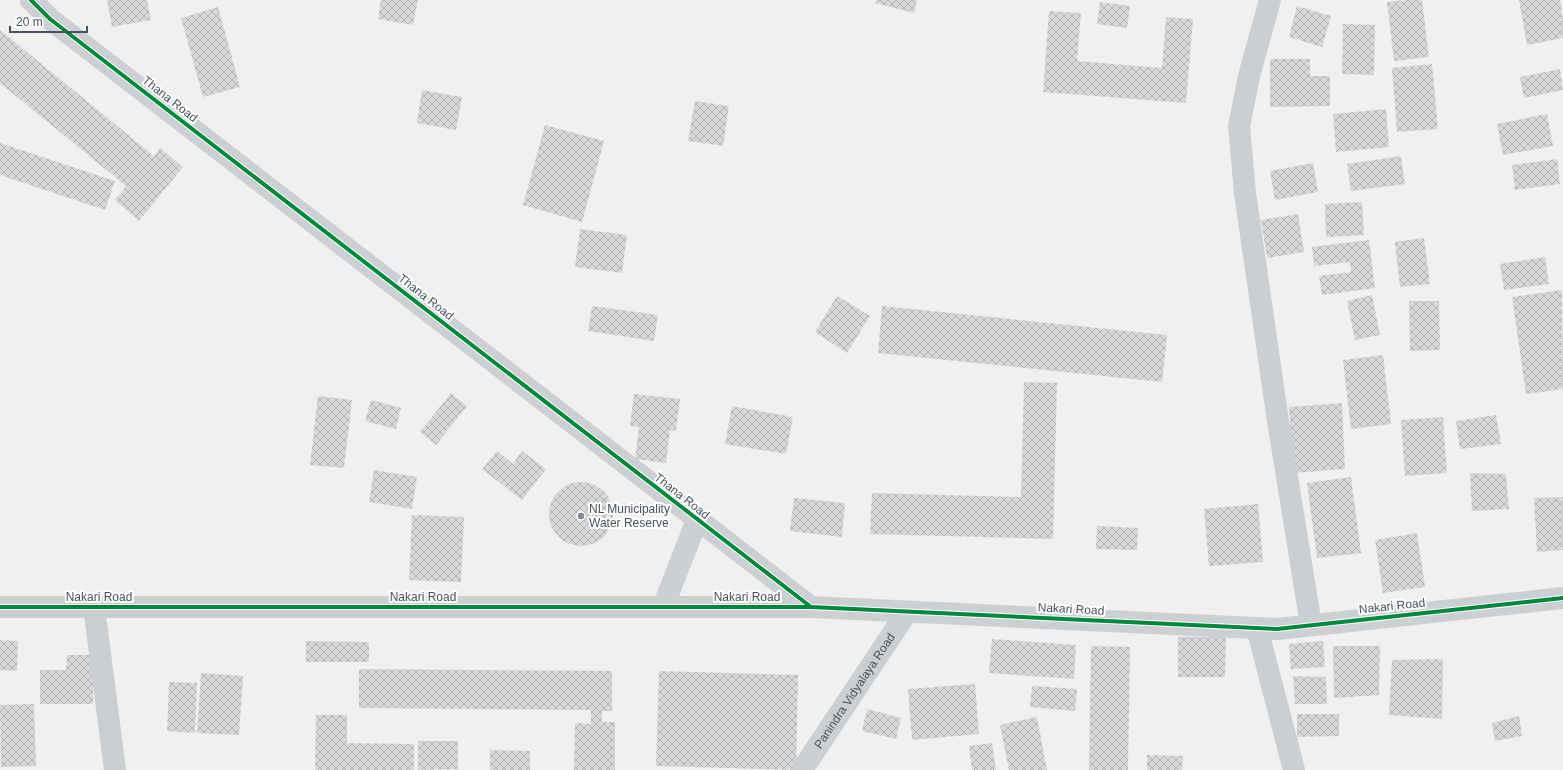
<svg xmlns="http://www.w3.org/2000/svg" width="1563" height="770" font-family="Helvetica,sans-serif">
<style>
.building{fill:url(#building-cross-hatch)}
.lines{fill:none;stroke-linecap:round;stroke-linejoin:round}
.street{stroke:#cccfd1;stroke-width:22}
.secondary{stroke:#cdd0d3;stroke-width:22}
.cycleway-casing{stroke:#fff;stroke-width:6}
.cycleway{stroke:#00873e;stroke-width:4}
.poi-dot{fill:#828990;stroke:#fff;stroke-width:1.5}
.labels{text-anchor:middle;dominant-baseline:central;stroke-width:4;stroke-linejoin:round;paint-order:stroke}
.street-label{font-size:12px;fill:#47515d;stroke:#fff}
.poi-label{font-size:12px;fill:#47515d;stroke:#fff;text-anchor:start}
</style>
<defs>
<pattern id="building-cross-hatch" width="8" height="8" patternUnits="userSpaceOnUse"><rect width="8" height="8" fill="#d8d8db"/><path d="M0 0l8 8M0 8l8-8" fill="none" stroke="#b1b2b5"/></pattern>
</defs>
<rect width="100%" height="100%" fill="#f1f0f0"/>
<!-- building -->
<path class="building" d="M 107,0 L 147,0 L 151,20 L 112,27 Z
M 381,0 L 418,0 L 413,25 L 378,19 Z
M 876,0 L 917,0 L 914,13 L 875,3 Z
M 1406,0 L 1422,0 L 1429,57 L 1394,61 L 1387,2 Z
M 1519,0 L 1560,0 L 1563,21 L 1563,38 L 1527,45 Z
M 1100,2 L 1130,6 L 1127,28 L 1097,24 Z
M 1297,6 L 1331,16 L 1322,47 L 1289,37 Z
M 218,7 L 240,87 L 203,97 L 181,18 Z
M 1049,11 L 1081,13 L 1077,61 L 1162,68 L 1166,17 L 1193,19 L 1186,103 L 1043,92 Z
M 1343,24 L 1375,25 L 1374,75 L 1342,74 Z
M 0,30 L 154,156 L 160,148 L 183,167 L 139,221 L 115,200 L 126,186 L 0,83 Z
M 1270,59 L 1310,59 L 1310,76 L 1330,76 L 1330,106 L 1270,107 Z
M 1432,64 L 1438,129 L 1397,132 L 1392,68 Z
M 1560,69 L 1563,90 L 1524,98 L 1520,77 Z
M 422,90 L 462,97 L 456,130 L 417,123 Z
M 695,101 L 729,106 L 723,146 L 688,141 Z
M 1386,109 L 1389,147 L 1336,152 L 1333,114 Z
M 1547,114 L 1553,146 L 1503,155 L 1497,124 Z
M 545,125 L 604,141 L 582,222 L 523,205 Z
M 0,143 L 115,181 L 105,210 L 0,175 Z
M 1401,156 L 1405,184 L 1351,191 L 1347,164 Z
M 1557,159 L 1560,184 L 1515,190 L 1512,165 Z
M 1313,163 L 1318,192 L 1275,200 L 1270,171 Z
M 1362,202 L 1364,235 L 1326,237 L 1325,204 Z
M 1298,214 L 1304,252 L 1267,258 L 1261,220 Z
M 580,229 L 627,235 L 622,273 L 575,267 Z
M 1424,238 L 1430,284 L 1400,287 L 1395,242 Z
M 1369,240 L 1375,288 L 1322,295 L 1319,276 L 1351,272 L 1350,262 L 1314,266 L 1312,247 Z
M 1545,257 L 1549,284 L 1504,290 L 1500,264 Z
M 1562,290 L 1563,389 L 1526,394 L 1512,297 Z
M 1372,295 L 1380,335 L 1355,340 L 1347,301 Z
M 837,296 L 870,316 L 847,353 L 815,332 Z
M 1409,301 L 1439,301 L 1440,350 L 1410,351 Z
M 592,306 L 658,315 L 654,341 L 588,331 Z
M 882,306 L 1167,335 L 1162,382 L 878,353 Z
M 1383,355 L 1391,424 L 1351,429 L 1343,360 Z
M 1024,382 L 1057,383 L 1053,539 L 870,534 L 872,493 L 1021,497 Z
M 451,393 L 467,406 L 436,445 L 420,432 Z
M 634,394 L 680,399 L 676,431 L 670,430 L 666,463 L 635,459 L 639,427 L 630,426 Z
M 318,396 L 352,400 L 344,468 L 310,465 Z
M 371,400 L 401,408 L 396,429 L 365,421 Z
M 1342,403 L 1345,469 L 1293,473 L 1289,407 Z
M 732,406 L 793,417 L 786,454 L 725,444 Z
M 1496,415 L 1501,444 L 1460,449 L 1456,421 Z
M 1443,417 L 1447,473 L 1405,476 L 1401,420 Z
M 497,451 L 513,464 L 522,451 L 546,469 L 522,500 L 482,469 Z
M 374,470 L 417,477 L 412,509 L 369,502 Z
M 1470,473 L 1506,474 L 1509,509 L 1472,511 Z
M 1351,477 L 1361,553 L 1317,558 L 1307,483 Z
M549 514a32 32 0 1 1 64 0a32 32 0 1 1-64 0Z
M 1563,497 L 1563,550 L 1537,552 L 1534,498 Z
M 794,498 L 845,503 L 842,537 L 790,531 Z
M 1258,504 L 1263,562 L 1209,566 L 1204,509 Z
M 412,515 L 464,517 L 461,582 L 409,580 Z
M 1097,526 L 1138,528 L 1137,550 L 1096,549 Z
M 1417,533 L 1425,587 L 1383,593 L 1375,540 Z
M 1178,637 L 1226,637 L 1225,677 L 1178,677 Z
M 992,639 L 1076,645 L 1074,679 L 989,673 Z
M 0,640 L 18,641 L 17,671 L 0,670 Z
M 306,641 L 369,642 L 369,662 L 306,662 Z
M 1323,641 L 1325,667 L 1291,669 L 1289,644 Z
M 1091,646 L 1130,647 L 1128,770 L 1089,770 Z
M 1333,646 L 1380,646 L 1379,695 L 1334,698 Z
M 67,655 L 93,655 L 93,704 L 40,704 L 40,670 L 66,670 Z
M 1443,659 L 1442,719 L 1389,715 L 1392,660 Z
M 359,669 L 612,671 L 612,711 L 602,711 L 602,722 L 615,722 L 615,770 L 574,770 L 575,723 L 591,724 L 591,710 L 359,708 Z
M 659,671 L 798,675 L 796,770 L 656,766 Z
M 201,673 L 243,676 L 239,735 L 197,733 Z
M 1293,676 L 1326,677 L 1327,704 L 1295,704 Z
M 169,682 L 197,683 L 195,733 L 167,731 Z
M 975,684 L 979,734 L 912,740 L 908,689 Z
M 1032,686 L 1077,689 L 1075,711 L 1030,707 Z
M 34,704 L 36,766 L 1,767 L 0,705 Z
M 867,709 L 901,718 L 896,739 L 862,731 Z
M 1297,714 L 1339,714 L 1339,736 L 1297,737 Z
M 316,715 L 347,715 L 347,743 L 414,744 L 414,770 L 315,770 Z
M 1519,716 L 1522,736 L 1495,741 L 1492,723 Z
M 1037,717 L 1047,770 L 1009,770 L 1000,725 Z
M 418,741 L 458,741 L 458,769 L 418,770 Z
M 992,743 L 996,770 L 972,770 L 969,746 Z
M 490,750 L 530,751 L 530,770 L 490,770 Z
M 1147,755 L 1183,756 L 1182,770 L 1147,770 Z"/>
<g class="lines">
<!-- street -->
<g class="street">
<path d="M 1270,0 L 1249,76 L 1239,126 L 1245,193 L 1278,421 L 1311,625"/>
<path d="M 94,607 L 115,770"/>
<path d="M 1257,628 L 1294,770"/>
<path id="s1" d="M 802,770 L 907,612"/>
</g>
<!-- secondary -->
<path class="secondary" d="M 31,0 L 50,19 L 811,607
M 0,607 L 811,607 L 1277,629 L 1563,598
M 663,607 L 697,520"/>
<defs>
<path id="cycleway" d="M 31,0 L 50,19 L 811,607
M 0,607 L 811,607 L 1277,629 L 1563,598"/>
</defs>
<!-- cycleway casing -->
<use href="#cycleway" class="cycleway-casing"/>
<!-- cycleway -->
<use href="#cycleway" class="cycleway"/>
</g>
<!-- markers -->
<circle class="poi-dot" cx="581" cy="516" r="4"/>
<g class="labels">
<!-- street labels -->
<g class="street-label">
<text transform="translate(170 99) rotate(38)">Thana Road</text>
<text transform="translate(426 297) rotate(38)">Thana Road</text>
<text transform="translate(682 496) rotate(38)">Thana Road</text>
<text x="99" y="597">Nakari Road</text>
<text x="423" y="597">Nakari Road</text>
<text x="747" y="597">Nakari Road</text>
<text transform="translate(1392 606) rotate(-6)">Nakari Road</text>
<text transform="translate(1071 609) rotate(3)">Nakari Road</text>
<text stroke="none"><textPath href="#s1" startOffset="95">Panindra Vidyalaya Road</textPath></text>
</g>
<!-- poi labels -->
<g class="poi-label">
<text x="589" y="509">NL Municipality<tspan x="589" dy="14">Water Reserve</tspan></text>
</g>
</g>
<!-- scale -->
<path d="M10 26v6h77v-6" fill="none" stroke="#47515d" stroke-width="2"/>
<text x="16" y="26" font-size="12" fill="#47515d" stroke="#ffffff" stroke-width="3" paint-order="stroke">20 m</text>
</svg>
